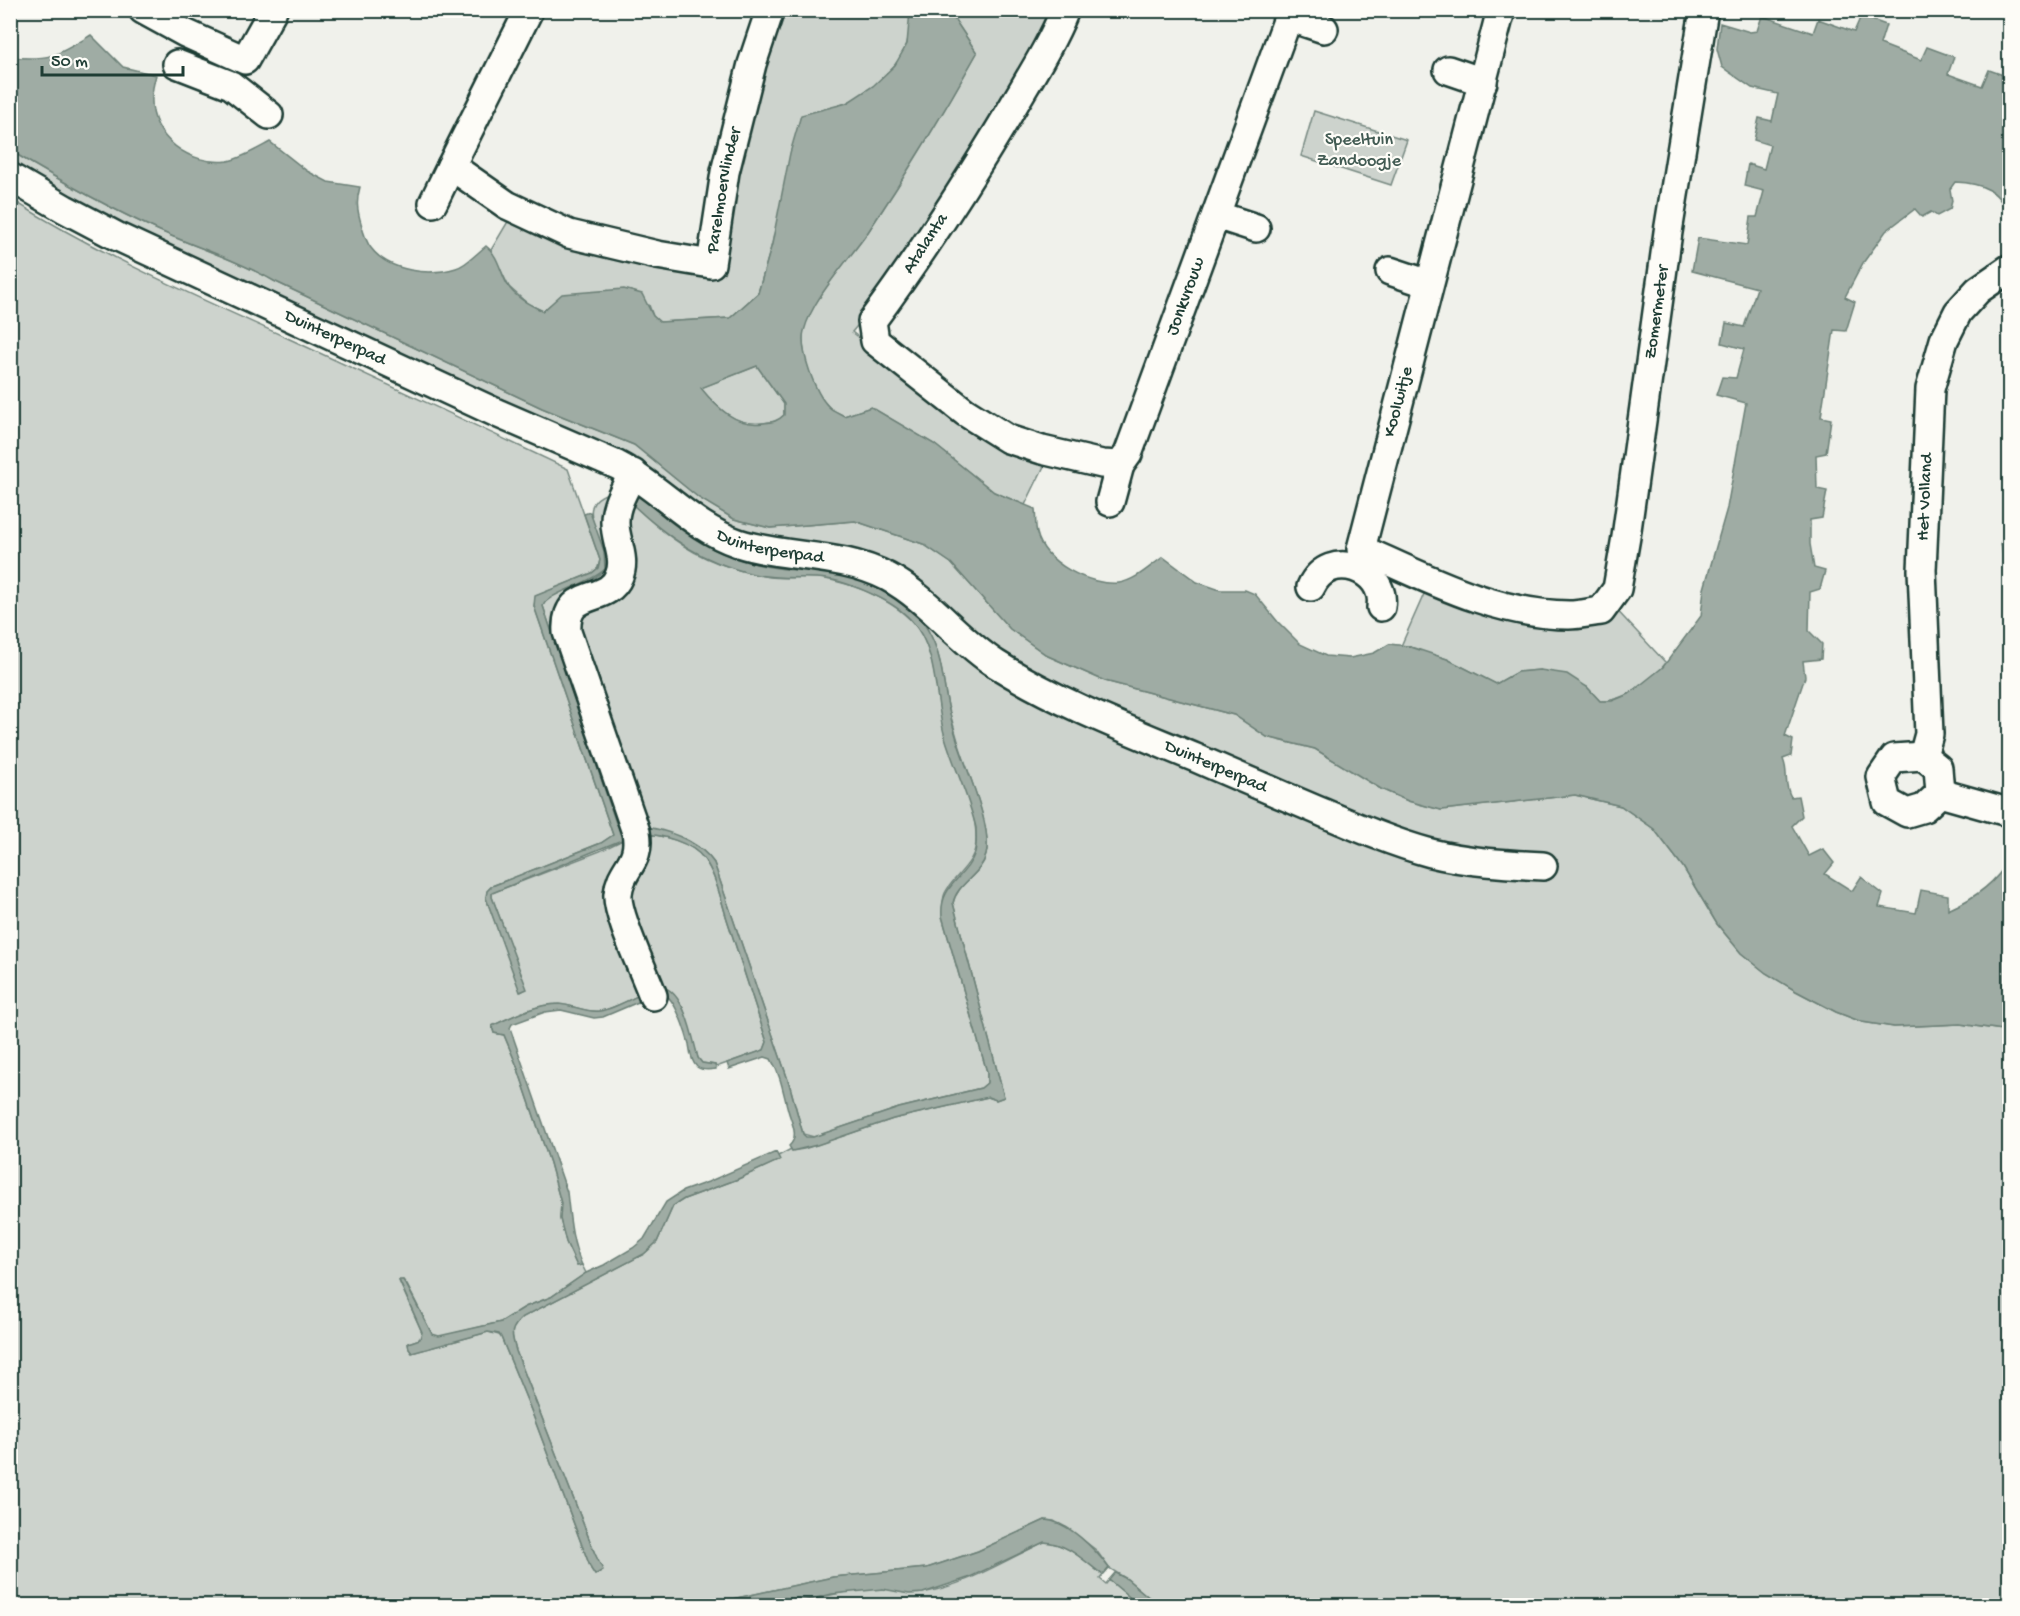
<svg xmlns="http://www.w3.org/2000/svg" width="2020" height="1616" font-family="'Gochi Hand',sans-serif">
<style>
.green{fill:#cdd3cd;stroke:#768880;stroke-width:1.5}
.water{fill:#9faca4;stroke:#6c8077;stroke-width:1.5;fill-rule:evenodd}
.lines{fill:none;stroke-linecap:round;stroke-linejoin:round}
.minor-casing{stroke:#1f3d34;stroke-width:32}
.minor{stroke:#fdfcf7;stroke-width:27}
.labels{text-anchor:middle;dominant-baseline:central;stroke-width:4.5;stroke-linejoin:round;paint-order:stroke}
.park-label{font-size:18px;fill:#425b53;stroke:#fdfcf7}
.street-label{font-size:18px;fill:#1f3d34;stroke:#fdfcf7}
</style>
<rect width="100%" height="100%" fill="#f0f1eb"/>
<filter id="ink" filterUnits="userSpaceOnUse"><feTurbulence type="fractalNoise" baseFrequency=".0167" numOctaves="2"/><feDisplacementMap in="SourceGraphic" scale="12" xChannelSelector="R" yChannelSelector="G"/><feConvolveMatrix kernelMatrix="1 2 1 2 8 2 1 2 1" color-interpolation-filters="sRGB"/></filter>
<g filter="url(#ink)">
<!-- green -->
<path class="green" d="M 772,11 L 910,11 C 910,21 910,33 907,43 C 900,66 868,95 846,103 C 831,109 815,112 801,116 L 772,244 L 758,293 L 730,318 L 659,322 L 653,316 L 649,305 L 550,305 L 543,311 L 528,304 L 509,287 L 491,250 L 513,213 L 711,257 Z
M 949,11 L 1057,11 L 883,295 L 852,332 L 958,415 L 1048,458 L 1025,505 L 994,492 L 934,444 L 871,407 L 844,416 C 840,413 833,411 829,407 C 813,392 802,356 803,335 C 804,309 852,255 868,232 C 907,174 943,114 977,53 Z
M 1314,111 L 1407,140 L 1391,185 L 1301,156 Z
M 11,151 C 59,180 109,208 160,231 C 198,248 238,260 274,281 L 542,408 L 634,445 L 699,498 L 734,519 L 770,528 L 855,521 L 923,544 L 951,563 L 1010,629 L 1048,656 L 1105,681 L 1234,715 L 1267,737 L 1315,749 L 1381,789 L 1408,801 L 1441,810 L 1575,795 L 1621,806 L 1654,829 L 1683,867 L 1717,924 L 1741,953 L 1766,973 L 1796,991 L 1836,1012 L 1862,1022 L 1894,1027 L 1960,1024 L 2003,1030 L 2009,1034 L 2009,1605 L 1158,1605 L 1127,1579 L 1109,1568 L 1096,1550 L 1079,1537 L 1054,1521 L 1045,1520 L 978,1551 L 927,1568 L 833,1577 L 705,1605 L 11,1605 L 11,199 C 97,253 190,294 283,336 C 379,380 473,424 568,469 L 600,560 L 598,568 L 592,573 L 536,596 L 534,606 L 613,835 L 601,843 L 492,886 L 487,891 L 486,898 L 521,992 L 526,989 L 492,897 L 492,893 L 600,851 L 629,837 L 627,829 L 623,829 L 616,823 L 543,606 C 547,591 575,589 588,582 C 593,579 599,575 604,571 C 612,540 565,504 614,491 L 619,493 C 616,501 611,510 610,520 C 609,538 624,557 615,575 C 601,603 559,582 563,633 L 631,832 C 638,863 616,866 614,893 C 612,917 638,967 648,991 C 634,997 614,1009 600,1011 C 587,1013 576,1006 563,1005 C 539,1002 514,1016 492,1026 L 494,1033 L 504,1035 L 517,1066 L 550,1163 L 561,1203 L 560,1219 L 566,1242 L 577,1266 L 582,1265 L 586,1273 L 551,1297 L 525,1307 L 501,1322 L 438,1337 L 432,1334 L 407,1285 L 403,1280 L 399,1281 L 422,1332 L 420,1339 L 408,1343 L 409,1349 L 412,1353 L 488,1332 L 499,1335 L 501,1337 L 531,1410 L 591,1569 L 595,1575 L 602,1570 L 595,1554 L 516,1351 C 511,1333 509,1330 523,1317 L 644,1254 L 657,1242 L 673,1206 L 684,1199 L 738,1179 L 779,1160 L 778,1156 L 791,1149 L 792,1151 L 804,1149 L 893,1119 L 988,1097 L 996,1100 L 1004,1097 L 953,903 C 957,883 981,875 986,855 C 993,829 966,769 958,741 C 955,730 951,718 948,706 C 943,683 942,658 931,636 C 917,607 894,595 866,583 C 853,578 840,573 827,570 C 818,568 809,571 800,570 C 774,569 744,562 720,552 C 685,537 660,512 631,490 L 633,484 L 640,483 C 675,511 709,541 755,552 C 798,561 842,559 882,579 C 928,602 954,645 996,669 C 1068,711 1147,742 1223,775 C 1325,818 1429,874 1543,870 L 1541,862 C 1504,859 1468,857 1432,849 C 1396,840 1362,825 1329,810 C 1290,793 1252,777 1213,761 C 1142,730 1067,701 1001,661 C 958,635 928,590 882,569 C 837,548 787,554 740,539 C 702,526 673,497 641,473 L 635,466 L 618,456 L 573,442 L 500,411 L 120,233 L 67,205 L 11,172 Z
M 757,366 L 784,404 L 784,415 C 777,422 772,422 763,423 C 735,427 717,407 700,388 Z
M 632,504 C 658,528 684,551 718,563 C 735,569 752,575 770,577 C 787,579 804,576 820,578 C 854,583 904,603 921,634 C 938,664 936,702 945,735 C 954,769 977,804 976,840 C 976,864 955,874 945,893 C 942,900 943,908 942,916 L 987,1072 L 987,1083 L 981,1088 L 899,1108 L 814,1137 L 803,1134 L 789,1083 L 714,863 C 699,841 672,835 648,827 L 571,622 L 608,594 L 620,532 Z
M 1428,585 L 1496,610 L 1612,605 L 1666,663 C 1652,681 1623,702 1600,701 L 1587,687 L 1540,670 L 1517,672 L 1496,684 L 1447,659 L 1401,646 Z
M 641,834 C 660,834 692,842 704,859 C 716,875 721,900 727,919 C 740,960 754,1001 767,1042 L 764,1050 L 716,1067 L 715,1065 L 702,1063 L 698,1058 L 683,1008 L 663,987 L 622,893 Z
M 1044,1542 C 1067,1543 1085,1561 1103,1575 L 1100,1579 L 1106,1584 L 1109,1580 L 1139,1605 L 787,1606 C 818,1598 849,1589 882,1589 C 896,1589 908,1596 922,1593 C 965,1586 1006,1560 1044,1542 Z"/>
<!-- water -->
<path class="water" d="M 910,11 L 949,11 L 977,53 C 943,114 907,173 868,232 C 848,261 813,297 804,331 C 799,348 815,394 829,407 C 833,411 840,413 844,416 L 871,407 L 934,444 L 994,492 L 1035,509 C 1036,517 1035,525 1037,533 C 1044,563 1090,586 1119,583 C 1135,581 1150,566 1163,557 L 1197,582 L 1220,590 L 1245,590 L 1255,594 L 1278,622 L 1300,644 L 1326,656 L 1350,658 L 1374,653 L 1389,644 L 1408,646 L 1447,659 L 1496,684 L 1517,672 L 1540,670 L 1567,674 L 1587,687 L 1600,701 L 1612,701 L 1629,694 L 1663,667 L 1701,616 L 1704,589 L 1727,508 L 1746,403 L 1716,395 L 1722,377 L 1736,378 L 1744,349 L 1722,343 L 1726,323 L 1744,327 L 1757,288 L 1692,271 L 1698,238 L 1747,245 L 1751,217 L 1757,217 L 1764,191 L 1744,186 L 1748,164 L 1764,169 L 1770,145 L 1754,140 L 1759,118 L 1772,121 L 1778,94 L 1752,88 L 1722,67 L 1717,49 L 1720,23 L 1750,32 L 1757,31 L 1762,16 L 1813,33 L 1818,19 L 1854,32 L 1861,16 L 1886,25 L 1880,44 L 1921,60 L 1927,47 L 1954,57 L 1948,74 L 1982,86 L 1989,70 L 2009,77 L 2006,92 L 2010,93 L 2009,219 C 2001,190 1983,183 1955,182 L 1950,189 L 1952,201 L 1950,209 L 1937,216 L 1931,212 L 1922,217 L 1915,209 L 1886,231 L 1863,263 L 1845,297 L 1855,302 L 1846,331 L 1834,330 L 1821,417 L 1831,419 L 1826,453 L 1816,455 L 1817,489 L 1827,491 L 1822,518 L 1810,520 L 1810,544 L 1814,568 L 1825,571 L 1820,589 L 1810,592 L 1809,631 L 1822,644 L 1821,659 L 1803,661 L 1805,677 L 1785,736 L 1793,740 L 1791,756 L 1783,759 C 1789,773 1783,783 1791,797 L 1798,796 L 1802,816 L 1792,826 L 1809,856 L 1823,849 L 1834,863 L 1825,874 L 1852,891 L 1861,877 L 1883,894 L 1879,907 L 1916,913 L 1921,890 L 1948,895 L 1948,910 C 1973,899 1995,884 2009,860 L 2009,1034 L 2003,1030 L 1960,1024 L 1894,1027 L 1862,1022 L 1836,1012 L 1796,991 L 1766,973 L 1741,953 L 1717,924 L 1683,867 L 1654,829 L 1621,806 L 1575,795 L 1441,810 L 1408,801 L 1381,789 L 1315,749 L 1267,737 L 1234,715 L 1105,681 L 1048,656 L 1010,629 L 951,563 L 923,544 L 855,521 L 770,528 L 734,519 L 699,498 L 634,445 L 542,408 L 274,281 C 238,260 198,248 160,231 C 109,208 59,180 11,151 L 11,57 C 50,61 58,55 91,35 L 123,67 L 156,75 C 154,82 152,90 152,98 C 150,138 191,166 228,161 C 242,158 257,149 270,142 L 307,171 L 328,182 L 360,187 C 356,201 357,209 361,223 C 363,231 366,242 371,248 C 389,272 430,276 456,268 C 467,265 477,253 486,246 C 498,255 500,271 507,284 C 514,297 530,305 543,311 L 562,294 L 624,289 L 642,294 L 653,316 L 660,322 L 730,318 L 758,293 L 772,244 L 790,153 L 801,115 L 847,103 L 873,86 L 895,65 L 907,44 ZM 757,366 L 784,404 L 784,415 C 777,422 772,422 763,423 C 736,427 717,408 701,388 Z
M 631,490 C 660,512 685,537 720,552 C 744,562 773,569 800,570 C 807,571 815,568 822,570 C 863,577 913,597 931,636 C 942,658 943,683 948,706 C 951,720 955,733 959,746 C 968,773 993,829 986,855 C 981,875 957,883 953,903 L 1004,1097 L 996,1100 L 988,1097 L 893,1119 L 817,1145 L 792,1151 L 789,1146 C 800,1136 791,1122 788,1110 C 783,1092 781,1075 771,1059 L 765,1057 L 729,1069 L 727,1063 L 764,1050 L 767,1042 C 754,1001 740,960 727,919 C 721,900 716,875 704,859 C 692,842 660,834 641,834 L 648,827 C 673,832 699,841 714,863 L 789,1083 L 803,1134 L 806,1137 L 813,1137 L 899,1108 L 981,1088 L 987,1083 L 987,1072 L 942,916 C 939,884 967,878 975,852 C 977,844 976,836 976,828 C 969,797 954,767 945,737 C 934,700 939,650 911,620 C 893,600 844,579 817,578 C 795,577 774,579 753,574 C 703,562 669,539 632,504 Z
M 590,512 L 604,551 L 605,569 C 591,584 547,593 543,606 L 616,823 L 629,837 L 492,893 L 492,897 L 527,989 L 520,992 L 486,898 L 487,891 L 492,886 L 601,843 L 613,835 L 534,606 L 535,596 L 592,573 L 598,568 L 600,560 L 584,514 Z
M 2009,541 L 2010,541 L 2009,566 L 2004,564 L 2001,542 Z
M 663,987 C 685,993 693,1039 698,1058 L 702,1063 L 715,1065 L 716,1069 C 710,1070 702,1071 697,1067 C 691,1062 690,1051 689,1044 C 685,1030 676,999 663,993 Z
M 648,991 L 650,997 L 603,1017 L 594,1018 L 561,1010 L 545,1012 L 512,1024 L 510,1028 L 567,1192 C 570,1218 571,1241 582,1265 L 577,1266 L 566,1242 L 560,1219 L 561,1203 L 550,1163 L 517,1066 L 504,1035 L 494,1033 L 492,1026 C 513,1016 536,1004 559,1004 C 573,1005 586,1013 600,1011 C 614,1009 634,997 648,991 Z
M 776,1152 L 780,1160 L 738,1179 L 684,1199 L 673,1206 L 657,1242 L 644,1254 L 523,1317 C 509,1330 511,1333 516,1351 L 595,1554 L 603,1570 L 595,1575 L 591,1569 L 531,1410 L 501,1337 L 499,1334 L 488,1332 L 412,1353 L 409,1349 L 408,1343 L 420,1339 L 422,1332 L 399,1280 L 403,1280 L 407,1286 L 432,1334 L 439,1336 L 501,1322 L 525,1307 L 551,1297 L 586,1273 L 604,1265 L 633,1248 L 644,1239 L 666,1202 L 683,1191 L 708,1182 Z
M 1045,1520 C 1068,1521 1096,1550 1109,1568 L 1103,1575 C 1085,1562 1068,1543 1044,1542 L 968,1578 L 923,1593 L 909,1594 L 883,1589 L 832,1594 L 787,1605 L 705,1605 L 833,1577 L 927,1568 L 978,1551 Z
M 1115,1573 L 1127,1579 L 1158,1605 L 1139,1605 L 1109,1580 Z"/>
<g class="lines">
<defs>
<g id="minor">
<path d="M 143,10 L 185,33 L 245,60 L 273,10"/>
<path id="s1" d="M 529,10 L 451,166 L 507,205 L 569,234 L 657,255 L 711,264 L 725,172 L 752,64 L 770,10"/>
<path id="s2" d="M 1065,10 C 1050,47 1028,80 1008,115 C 966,185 921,255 872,321 L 875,341 L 965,412 L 1008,439 L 1042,450 L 1102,464 L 1120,465 L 1128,454 L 1291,10"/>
<path id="s3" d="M 1501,10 L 1361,549 C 1426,578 1496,615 1569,615 C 1580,615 1591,612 1601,611 L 1617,589 L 1626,537 L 1668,232 L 1704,10"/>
<path d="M 1288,17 L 1324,29"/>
<path d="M 177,64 L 231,85 L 269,115"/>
<path d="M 1448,70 L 1483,82"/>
<path id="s4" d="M 10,177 L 65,209 L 118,237 L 499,414 L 617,465 C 660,487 691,527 738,543 C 787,559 840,552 888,577 C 929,599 957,639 996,664 C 1058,703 1129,730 1196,758 C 1239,777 1282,795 1324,813 C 1359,828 1394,843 1431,853 C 1467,862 1505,864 1543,866"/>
<path d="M 433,203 L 451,166"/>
<path d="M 1216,215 L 1256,228"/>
<path d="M 1390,271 L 1429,284"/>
<path d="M 633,473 C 626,487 615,504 615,521 C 614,539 627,558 619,576 C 607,606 564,586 567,632 L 636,832 C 642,863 620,868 618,894 C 616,915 645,973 653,996"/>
<path d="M 1110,502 L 1120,465"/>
<path d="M 1311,587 C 1329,547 1387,569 1381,607"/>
<path id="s5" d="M 1923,756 L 1929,734 L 1922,570 L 1930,389 L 1944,340 L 1958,312 L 1978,290 L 2010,268"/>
<path d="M 1923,756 L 1938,768 L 1940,793 L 1924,808 L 1907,813 L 1887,802 L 1881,777 L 1894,758 Z"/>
<path d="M 1940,793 L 2004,811"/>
</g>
</defs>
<!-- minor casing -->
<use href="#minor" class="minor-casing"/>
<!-- minor -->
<use href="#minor" class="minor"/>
</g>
</g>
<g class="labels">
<!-- park labels -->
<g class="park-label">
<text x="1359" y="140">Speeltuin<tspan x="1359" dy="21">Zandoogje</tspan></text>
</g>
<!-- street labels -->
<g class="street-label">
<text stroke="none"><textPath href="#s1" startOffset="531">Parelmoervlinder</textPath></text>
<text transform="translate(926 244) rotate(-57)">Atalanta</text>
<text stroke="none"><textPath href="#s2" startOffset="849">Jonkvrouw</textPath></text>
<text stroke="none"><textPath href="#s3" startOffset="1116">Zomermeter</textPath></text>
<text stroke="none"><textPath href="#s4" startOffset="363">Duinterperpad</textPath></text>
<text transform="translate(1399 402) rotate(-75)">Koolwitje</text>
<text stroke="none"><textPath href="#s5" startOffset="260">Het Volland</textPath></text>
<text stroke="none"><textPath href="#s4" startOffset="849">Duinterperpad</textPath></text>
<text stroke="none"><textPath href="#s4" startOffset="1353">Duinterperpad</textPath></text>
</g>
</g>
<!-- margin -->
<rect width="2020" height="1616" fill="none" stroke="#fdfcf7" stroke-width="36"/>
<rect x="18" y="18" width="1984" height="1580" fill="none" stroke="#1f3d34" stroke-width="2" filter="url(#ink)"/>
<!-- scale -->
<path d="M42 66v9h141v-9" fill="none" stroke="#1f3d34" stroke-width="3"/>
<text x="51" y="66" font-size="18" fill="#1f3d34" stroke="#fdfcf7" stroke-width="4.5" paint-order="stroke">50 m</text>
</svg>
